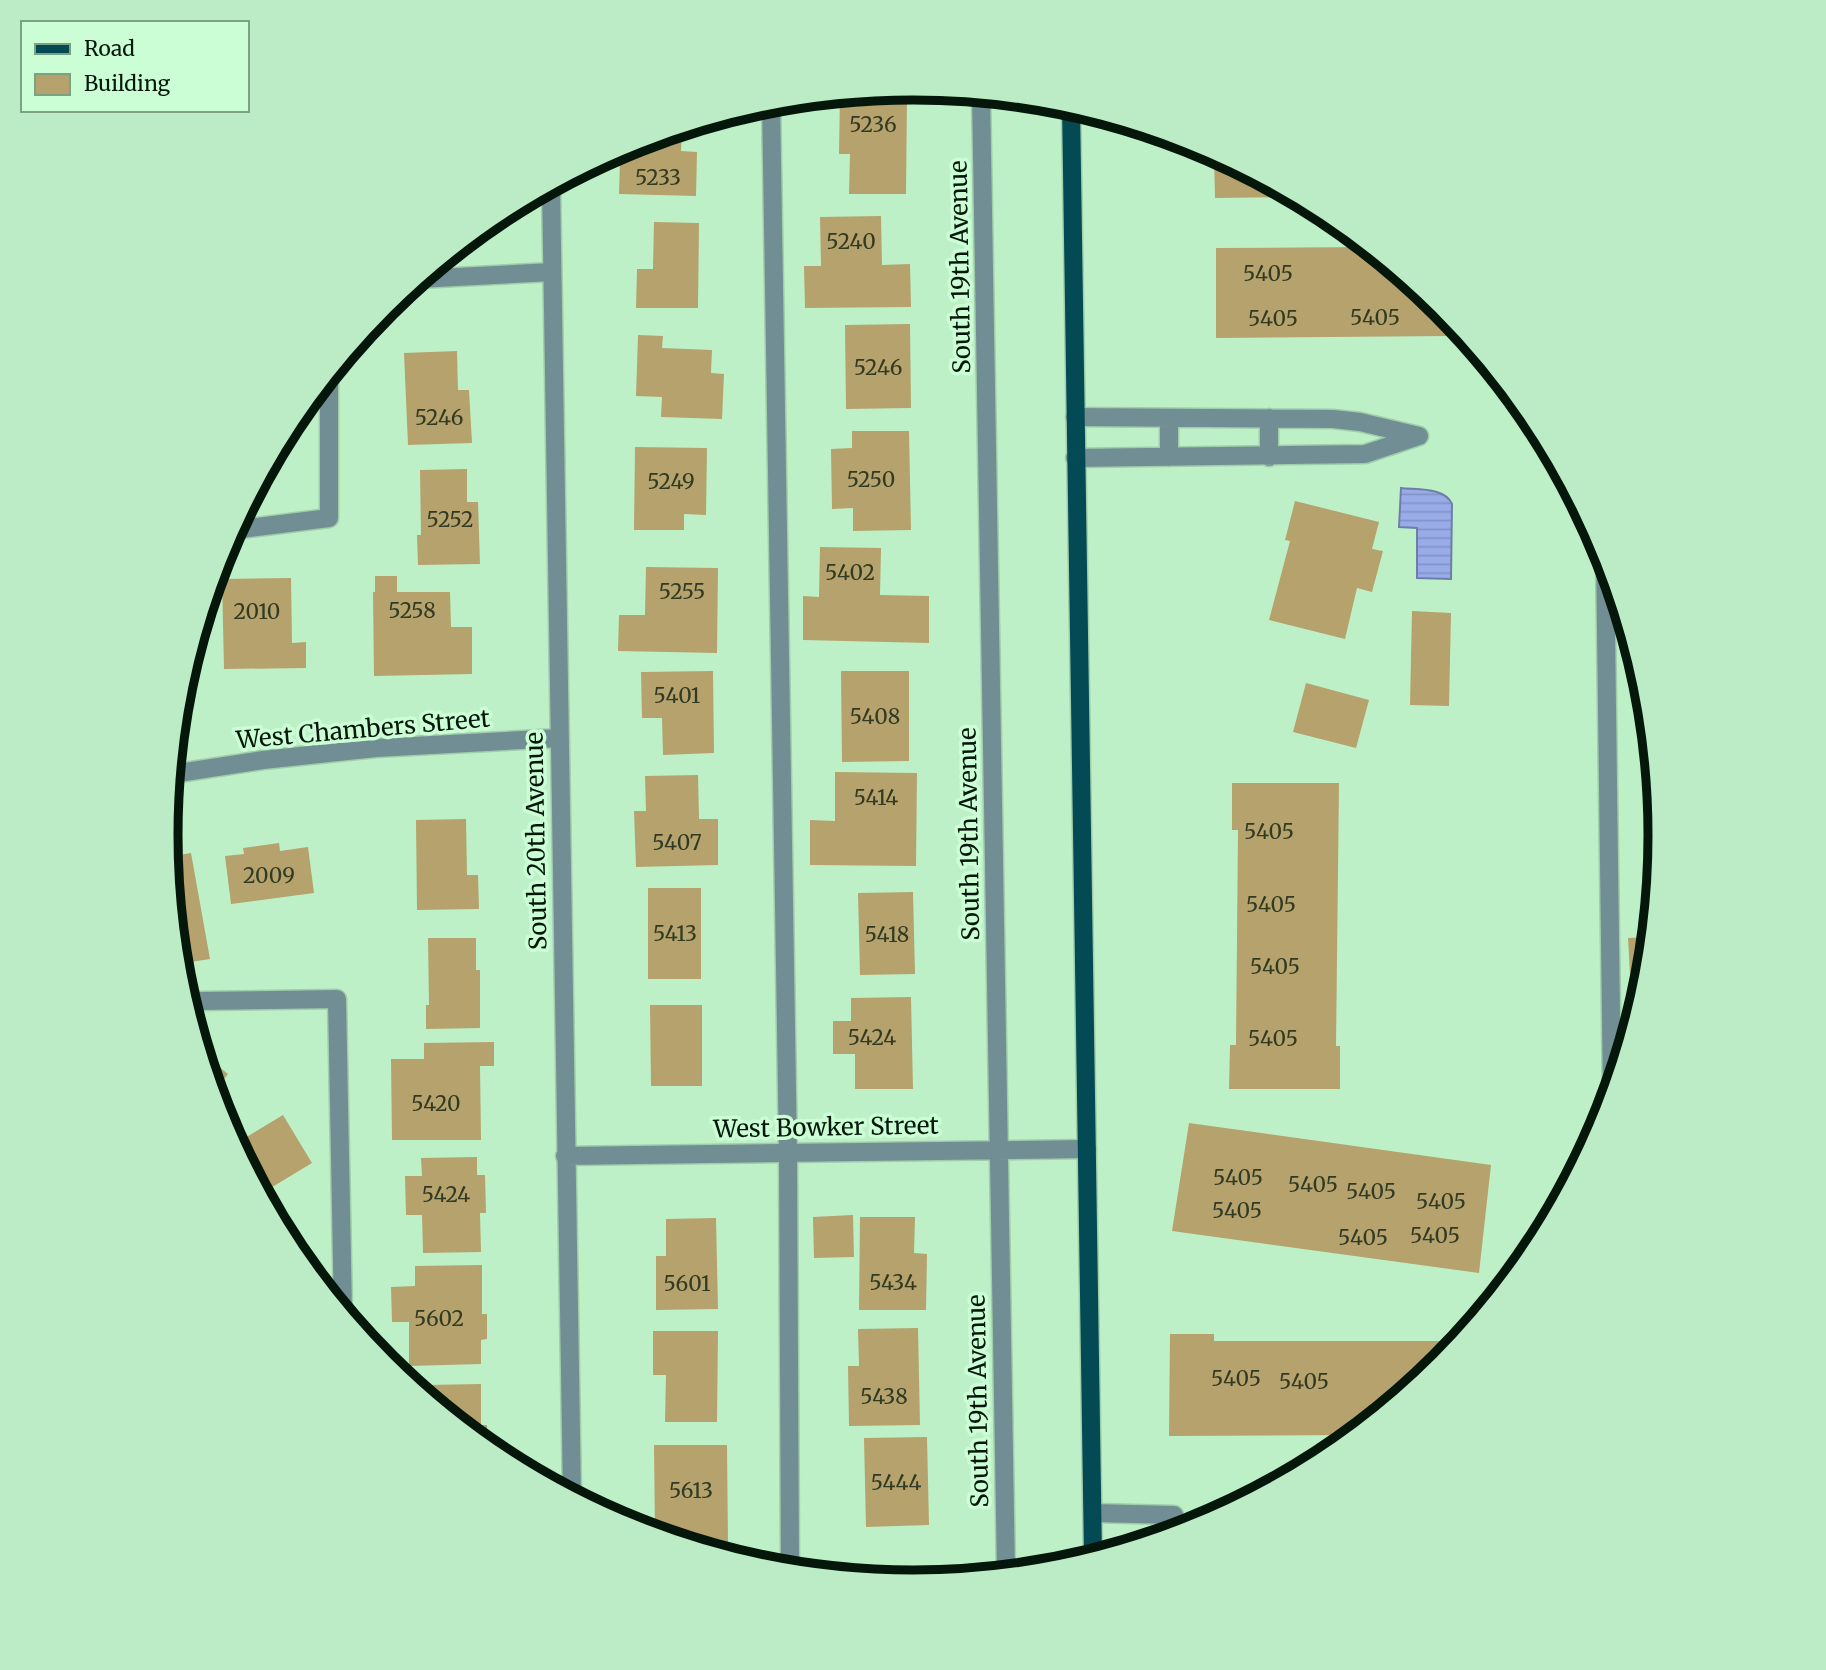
<svg xmlns="http://www.w3.org/2000/svg" width="1826" height="1670" font-family="Merriweather,serif">
<style>
.water{fill:url(#water-rules);stroke:#6d7fa6;stroke-width:2}
.building{fill:#b5a26c}
.lines{fill:none;stroke-linecap:round;stroke-linejoin:round}
.service-casing{stroke:#a0cdaa;stroke-width:21}
.minor-casing{stroke:#a0cdaa;stroke-width:21}
.primary-casing{stroke:#a0cdaa;stroke-width:21}
.service{stroke:#718e94;stroke-width:18}
.minor{stroke:#718e94;stroke-width:18}
.primary{stroke:#034a54;stroke-width:18}
.labels{text-anchor:middle;dominant-baseline:central;stroke-width:7;stroke-linejoin:round;paint-order:stroke}
.number-label{font-size:21px;fill:#313a22}
.street-label{font-size:24px;fill:#05170a;stroke:#cbfed5}
.rim{fill:none;stroke:#05170a;stroke-width:9}
</style>
<defs>
<pattern id="water-rules" width="6" height="5" patternUnits="userSpaceOnUse" patternTransform="scale(1.75)"><rect width="6" height="5" fill="#99ace9"/><path d="M0 2.5h6" fill="none" stroke="#8293c6"/></pattern>
</defs>
<rect width="100%" height="100%" fill="#bef0c8"/>
<!-- water -->
<path class="water" d="M 1401,488 C 1417,490 1445,487 1452,504 L 1451,579 L 1417,578 L 1417,528 L 1399,527 Z"/>
<!-- building -->
<path class="building" d="M 848,94 L 907,94 L 906,194 L 849,194 L 850,154 L 839,154 L 840,95 Z
M 682,128 L 681,151 L 697,152 L 696,196 L 619,194 L 620,160 L 632,160 L 632,143 Z
M 1214,153 L 1297,197 L 1215,198 Z
M 881,216 L 882,265 L 910,264 L 911,307 L 805,308 L 804,266 L 821,266 L 820,217 Z
M 654,222 L 699,223 L 698,308 L 636,308 L 637,269 L 653,269 Z
M 1369,247 L 1442,307 L 1450,317 L 1450,336 L 1216,338 L 1216,248 Z
M 910,324 L 911,408 L 846,409 L 845,325 Z
M 638,335 L 663,336 L 662,348 L 712,350 L 711,373 L 724,374 L 722,419 L 661,417 L 662,397 L 636,396 Z
M 457,351 L 458,390 L 469,390 L 472,443 L 408,445 L 404,353 Z
M 298,411 L 301,430 L 285,432 L 292,419 Z
M 852,431 L 909,431 L 911,530 L 853,531 L 853,508 L 832,509 L 831,449 L 852,448 Z
M 635,447 L 707,448 L 706,515 L 684,514 L 684,530 L 634,530 Z
M 467,469 L 467,502 L 478,502 L 480,564 L 418,565 L 417,535 L 421,535 L 420,470 Z
M 1295,501 L 1379,522 L 1372,549 L 1383,551 L 1372,592 L 1357,588 L 1345,639 L 1269,620 L 1290,541 L 1285,540 Z
M 820,547 L 881,548 L 880,595 L 929,596 L 929,643 L 803,640 L 803,596 L 819,597 Z
M 646,567 L 718,568 L 717,653 L 618,651 L 619,615 L 645,615 Z
M 375,576 L 397,576 L 397,592 L 450,592 L 451,627 L 472,627 L 472,674 L 374,676 L 373,592 L 375,592 Z
M 291,578 L 292,643 L 306,642 L 306,668 L 224,669 L 222,579 Z
M 1412,611 L 1451,613 L 1449,706 L 1410,705 Z
M 197,634 L 201,660 L 188,662 Z
M 713,671 L 714,753 L 663,755 L 662,718 L 642,718 L 641,672 Z
M 841,671 L 909,671 L 909,761 L 842,762 Z
M 1306,683 L 1369,700 L 1356,748 L 1293,732 Z
M 835,772 L 917,773 L 916,866 L 810,865 L 810,820 L 835,821 Z
M 698,775 L 699,819 L 718,819 L 718,865 L 636,867 L 634,811 L 646,811 L 645,776 Z
M 1232,783 L 1339,783 L 1336,1046 L 1340,1046 L 1340,1089 L 1229,1089 L 1230,1045 L 1236,1045 L 1238,830 L 1232,830 Z
M 466,819 L 467,875 L 478,875 L 479,909 L 417,910 L 416,820 Z
M 279,843 L 280,851 L 308,847 L 314,893 L 231,904 L 225,856 L 244,854 L 243,848 Z
M 191,853 L 210,959 L 178,964 L 168,857 Z
M 648,888 L 701,888 L 701,979 L 648,979 Z
M 913,892 L 915,974 L 860,975 L 858,893 Z
M 1650,937 L 1647,973 L 1630,974 L 1628,938 Z
M 428,938 L 476,938 L 476,970 L 480,970 L 480,1028 L 426,1029 L 426,1005 L 429,1005 Z
M 911,997 L 913,1089 L 855,1089 L 855,1054 L 833,1054 L 833,1021 L 851,1021 L 851,998 Z
M 650,1005 L 702,1005 L 702,1086 L 651,1086 Z
M 494,1042 L 494,1066 L 480,1066 L 481,1140 L 392,1140 L 391,1059 L 424,1059 L 424,1043 Z
M 208,1058 L 228,1074 L 214,1092 L 205,1062 Z
M 283,1115 L 312,1163 L 264,1192 L 298,1248 L 292,1251 L 235,1144 Z
M 1189,1123 L 1491,1165 L 1479,1273 L 1172,1231 Z
M 477,1157 L 477,1175 L 485,1175 L 486,1213 L 480,1213 L 481,1252 L 423,1253 L 422,1215 L 406,1215 L 405,1176 L 422,1176 L 421,1158 Z
M 853,1215 L 854,1257 L 814,1258 L 813,1217 Z
M 860,1217 L 915,1217 L 914,1253 L 927,1254 L 926,1310 L 859,1310 Z
M 716,1218 L 718,1309 L 656,1310 L 656,1256 L 666,1256 L 666,1219 Z
M 482,1265 L 482,1314 L 487,1314 L 487,1339 L 481,1340 L 481,1364 L 409,1366 L 409,1322 L 392,1322 L 391,1287 L 415,1286 L 415,1266 Z
M 918,1328 L 920,1425 L 849,1426 L 848,1366 L 859,1366 L 858,1329 Z
M 653,1331 L 718,1331 L 717,1422 L 665,1422 L 666,1375 L 653,1375 Z
M 1170,1334 L 1214,1334 L 1214,1341 L 1460,1341 L 1441,1364 L 1354,1435 L 1169,1436 Z
M 481,1384 L 481,1425 L 487,1425 L 488,1448 L 426,1398 L 426,1385 Z
M 927,1437 L 929,1525 L 866,1527 L 864,1438 Z
M 654,1445 L 727,1445 L 728,1543 L 684,1543 L 655,1534 Z"/>
<g class="lines">
<defs>
<path id="service" d="M 771,101 L 788,1152 L 790,1570
M 1075,417 L 1333,419 L 1360,422 L 1419,436
M 1169,418 L 1169,457
M 1269,418 L 1269,457
M 1075,458 L 1365,454 L 1419,436
M 233,530 L 329,518 L 329,375
M 1605,552 L 1612,1094
M 187,1005 L 199,1001 L 337,999 L 343,1313
M 1093,1513 L 1174,1515"/>
<path id="minor" d="M 981,94 L 1006,1573
M 551,185 L 572,1496
M 418,279 L 552,272
M 172,774 L 263,760 L 376,748 L 559,738
M 565,1156 L 1087,1149"/>
<path id="primary" d="M 1071,106 L 1093,1558"/>
</defs>
<!-- service casing -->
<use href="#service" class="service-casing"/>
<!-- minor casing -->
<use href="#minor" class="minor-casing"/>
<!-- primary casing -->
<use href="#primary" class="primary-casing"/>
<!-- service -->
<use href="#service" class="service"/>
<!-- minor -->
<use href="#minor" class="minor"/>
<!-- primary -->
<use href="#primary" class="primary"/>
</g>
<g class="labels">
<!-- number labels -->
<g class="number-label">
<text x="873" y="124">5236</text>
<text x="658" y="177">5233</text>
<text x="851" y="241">5240</text>
<text x="1268" y="273">5405</text>
<text x="1375" y="317">5405</text>
<text x="1273" y="318">5405</text>
<text x="878" y="367">5246</text>
<text x="439" y="417">5246</text>
<text x="871" y="479">5250</text>
<text x="671" y="481">5249</text>
<text x="450" y="519">5252</text>
<text x="850" y="572">5402</text>
<text x="682" y="591">5255</text>
<text x="412" y="610">5258</text>
<text x="257" y="611">2010</text>
<text x="677" y="695">5401</text>
<text x="875" y="716">5408</text>
<text x="876" y="797">5414</text>
<text x="1269" y="831">5405</text>
<text x="677" y="842">5407</text>
<text x="269" y="875">2009</text>
<text x="1271" y="904">5405</text>
<text x="675" y="933">5413</text>
<text x="887" y="934">5418</text>
<text x="1275" y="966">5405</text>
<text x="872" y="1037">5424</text>
<text x="1273" y="1038">5405</text>
<text x="436" y="1103">5420</text>
<text x="1238" y="1177">5405</text>
<text x="1313" y="1184">5405</text>
<text x="1371" y="1191">5405</text>
<text x="446" y="1194">5424</text>
<text x="1441" y="1201">5405</text>
<text x="1237" y="1210">5405</text>
<text x="1435" y="1235">5405</text>
<text x="1363" y="1237">5405</text>
<text x="893" y="1282">5434</text>
<text x="687" y="1283">5601</text>
<text x="439" y="1318">5602</text>
<text x="1236" y="1378">5405</text>
<text x="1304" y="1381">5405</text>
<text x="884" y="1396">5438</text>
<text x="896" y="1482">5444</text>
<text x="691" y="1490">5613</text>
</g>
<!-- street labels -->
<g class="street-label">
<text transform="translate(960 267) rotate(-91)">South 19th Avenue</text>
<text transform="translate(363 729) rotate(-5)">West Chambers Street</text>
<text transform="translate(969 834) rotate(-91)">South 19th Avenue</text>
<text transform="translate(536 841) rotate(-91)">South 20th Avenue</text>
<text transform="translate(826 1127) rotate(-1)">West Bowker Street</text>
<text transform="translate(978 1401) rotate(-91)">South 19th Avenue</text>
</g>
</g>
<!-- crop -->
<path d="M0 0H1826V1670H0ZM178 835a735 735 0 1 1 1470 0a735 735 0 1 1-1470 0Z" fill="#bbecc5" fill-rule="evenodd"/>
<path class="rim" d="M178 835a735 735 0 1 1 1470 0a735 735 0 1 1-1470 0Z"/>
<!-- legend -->
<rect x="21" y="21" width="228" height="91" fill="#cbfed5" stroke="#7ca284" stroke-width="2"/>
<rect x="35" y="44" width="35" height="10" fill="#034a54" stroke="#7ca284" stroke-width="2"/>
<text x="84" y="56" font-size="21" fill="#05170a">Road</text>
<rect x="35" y="74" width="35" height="21" fill="#b5a26c" stroke="#7ca284" stroke-width="2"/>
<text x="84" y="91" font-size="21" fill="#05170a">Building</text>
</svg>
